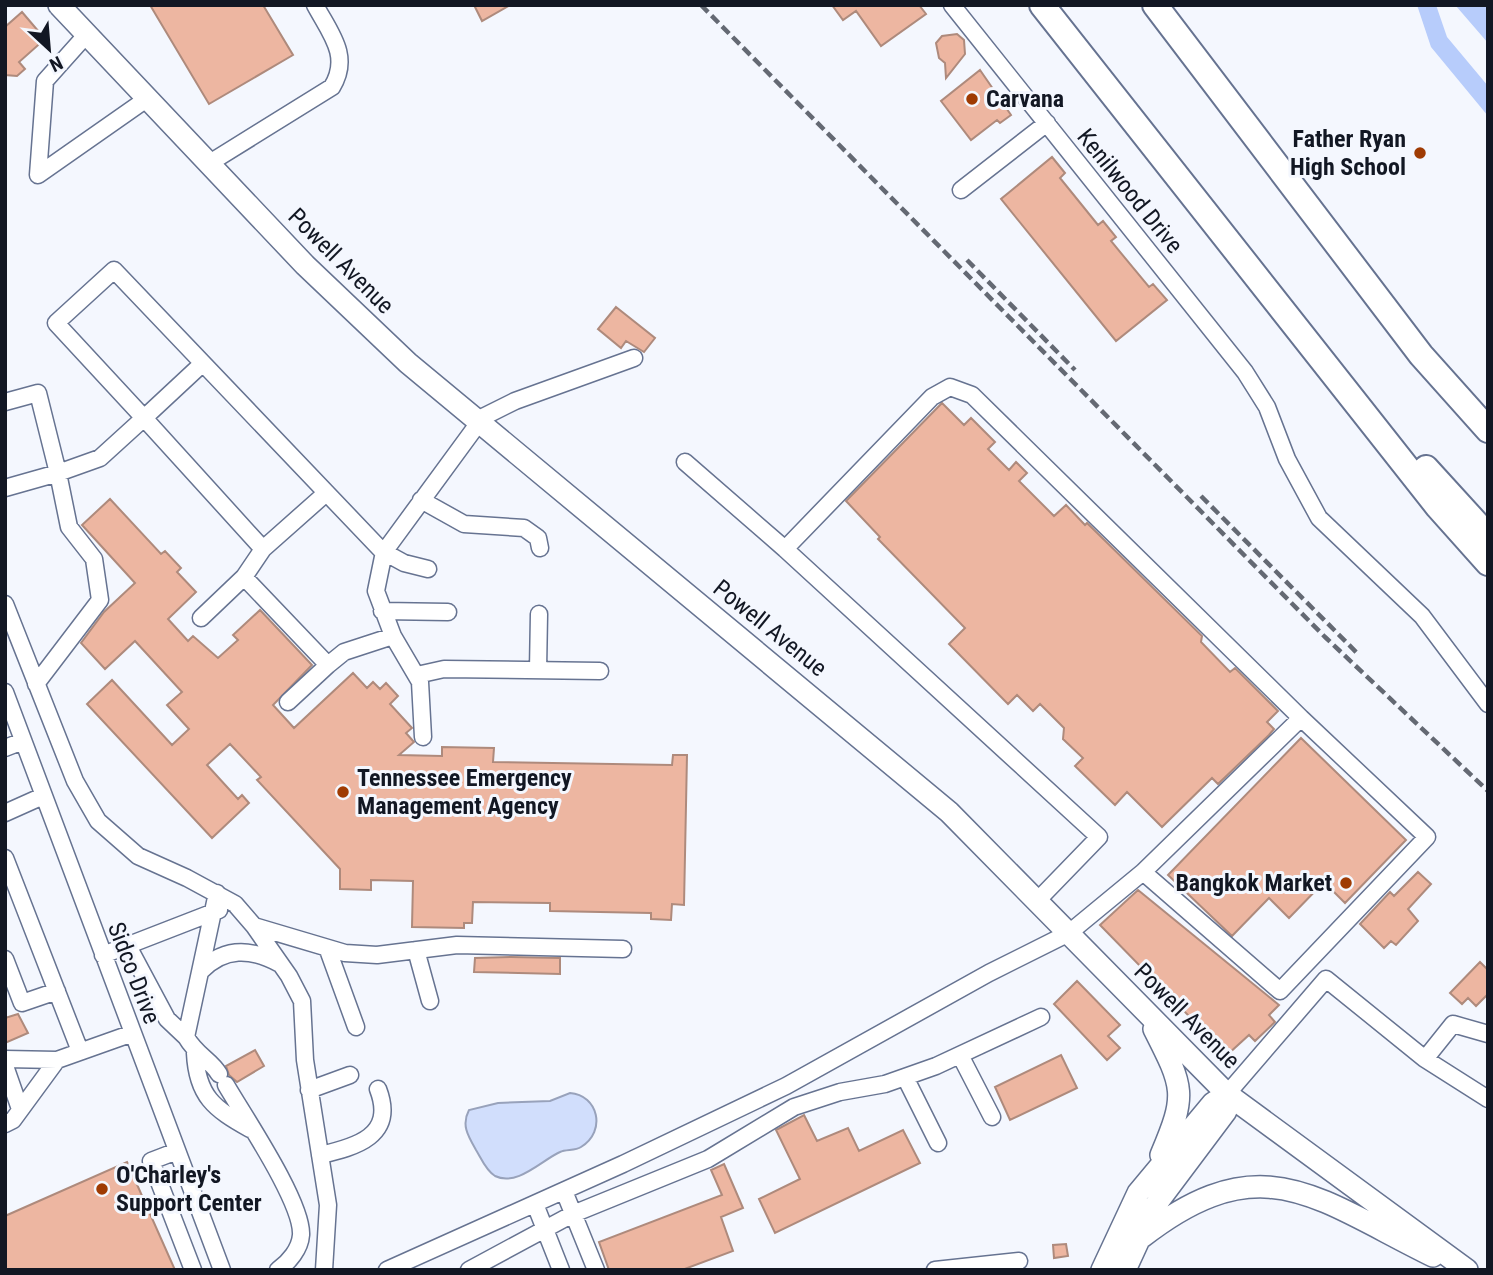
<svg xmlns="http://www.w3.org/2000/svg" width="1493" height="1275" font-family="'Roboto Condensed',sans-serif">
<style>
.green{fill:#b7ccfb}
.water{fill:#d1defc;stroke:#98a2bb;stroke-width:2}
.building{fill:#edb6a1;stroke:#ae8a7c;stroke-width:2}
.lines{fill:none;stroke-linecap:round;stroke-linejoin:round}
.minor-casing{stroke:#667391;stroke-width:19}
.major-casing{stroke:#667391;stroke-width:24}
.highway-casing{stroke:#667391;stroke-width:28}
.minor{stroke:#fff;stroke-width:16}
.major{stroke:#fff;stroke-width:21}
.highway{stroke:#fff;stroke-width:24}
.rail{stroke:#646973;stroke-width:4.5;stroke-dasharray:10 5;stroke-linecap:butt}
.poi-dot{fill:#9f3b03;stroke:#f4f7fe;stroke-width:2.5}
.labels{text-anchor:middle;dominant-baseline:central;stroke-width:6;stroke-linejoin:round;paint-order:stroke}
.poi-label{font-size:24px;font-weight:bold;fill:#121723;stroke:#f4f7fe;text-anchor:start}
.street-label{font-size:24px;fill:#121723;stroke:#f4f7fe}
</style>
<rect width="100%" height="100%" fill="#f4f7fe"/>
<!-- green -->
<path class="green" d="M 1417,5 L 1436,5 L 1447,37 L 1488,86 L 1488,116 L 1431,47 Z
M 1488,5 L 1488,43 L 1456,6 Z"/>
<!-- water -->
<path class="water" d="M 570,1093 C 598,1095 607,1131 581,1147 C 575,1151 566,1149 560,1152 C 542,1160 517,1187 495,1176 C 486,1171 481,1158 476,1150 C 468,1136 461,1125 469,1110 L 498,1103 L 550,1101 Z"/>
<!-- building -->
<path class="building" d="M 150,5 L 263,5 L 293,55 L 209,104 Z
M 474,5 L 510,5 L 482,21 Z
M 832,5 L 919,5 L 926,14 L 881,46 L 856,11 L 843,20 Z
M 22,12 L 45,39 L 19,62 L 25,69 L 17,76 L 5,75 L 5,27 Z
M 957,34 L 964,40 L 965,54 L 946,78 L 945,63 L 939,58 L 936,43 L 942,36 Z
M 980,70 L 1011,115 L 1000,123 L 997,120 L 971,140 L 941,101 Z
M 1052,157 L 1065,173 L 1060,178 L 1098,225 L 1103,221 L 1116,237 L 1111,241 L 1149,287 L 1153,284 L 1167,300 L 1116,341 L 1001,199 Z
M 616,307 L 655,338 L 644,352 L 626,341 L 621,348 L 598,329 Z
M 942,403 L 964,425 L 971,418 L 995,442 L 988,449 L 1009,470 L 1016,462 L 1027,473 L 1019,481 L 1054,516 L 1066,505 L 1085,525 L 1087,523 L 1202,636 L 1201,642 L 1230,672 L 1235,668 L 1278,711 L 1267,722 L 1274,729 L 1269,735 L 1218,784 L 1212,778 L 1162,827 L 1127,792 L 1115,805 L 1075,766 L 1083,758 L 1063,739 L 1064,728 L 1040,704 L 1033,711 L 1017,695 L 1008,704 L 949,644 L 965,628 L 878,539 L 880,537 L 846,501 Z
M 110,499 L 161,554 L 165,551 L 181,568 L 177,572 L 196,592 L 168,619 L 188,641 L 193,636 L 218,658 L 238,640 L 233,635 L 260,610 L 312,665 L 273,705 L 294,728 L 353,673 L 367,688 L 373,682 L 380,689 L 386,683 L 398,696 L 390,704 L 412,728 L 406,733 L 414,742 L 399,755 L 442,756 L 442,747 L 494,748 L 493,762 L 672,765 L 673,755 L 687,755 L 684,905 L 672,904 L 671,920 L 651,919 L 651,913 L 550,911 L 550,903 L 473,902 L 472,923 L 464,923 L 464,928 L 412,927 L 413,881 L 371,880 L 371,890 L 340,889 L 340,869 L 257,780 L 261,777 L 230,744 L 207,765 L 238,799 L 242,795 L 249,803 L 212,838 L 87,704 L 112,680 L 172,745 L 189,729 L 167,705 L 182,692 L 135,641 L 105,669 L 81,643 L 104,612 L 135,583 L 82,525 Z
M 1301,738 L 1406,840 L 1345,903 L 1324,882 L 1289,918 L 1269,898 L 1232,936 L 1168,875 Z
M 1418,872 L 1431,884 L 1408,909 L 1418,921 L 1396,945 L 1391,941 L 1384,948 L 1360,924 L 1390,892 L 1394,896 Z
M 1138,890 L 1279,1005 L 1269,1015 L 1275,1022 L 1255,1041 L 1249,1035 L 1227,1055 L 1100,925 Z
M 511,957 L 560,958 L 560,974 L 474,972 L 475,958 Z
M 1480,962 L 1488,970 L 1488,994 L 1476,1006 L 1468,998 L 1462,1004 L 1450,993 Z
M 1077,981 L 1120,1025 L 1108,1036 L 1120,1048 L 1107,1060 L 1054,1004 Z
M 18,1014 L 28,1033 L 5,1043 L 5,1018 Z
M 255,1050 L 264,1066 L 237,1082 L 229,1075 L 226,1066 Z
M 1061,1055 L 1077,1088 L 1010,1120 L 995,1087 Z
M 804,1115 L 817,1141 L 848,1128 L 859,1151 L 903,1130 L 920,1163 L 775,1233 L 759,1199 L 800,1179 L 776,1130 Z
M 127,1162 L 175,1270 L 5,1270 L 5,1216 Z
M 724,1164 L 743,1208 L 721,1217 L 733,1251 L 682,1270 L 609,1270 L 599,1242 L 722,1195 L 711,1170 Z
M 1066,1244 L 1068,1256 L 1054,1258 L 1053,1245 Z"/>
<g class="lines">
<defs>
<path id="minor" d="M 952,5 L 1245,372 L 1267,407 L 1287,459 L 1319,518 L 1422,616 L 1488,704
M 87,34 L 45,81 L 38,175 L 148,98
M 208,164 L 332,87 C 351,56 330,33 315,5
M 961,190 L 1047,123
M 202,364 L 144,418 L 263,549 L 244,577 L 328,665 L 344,652 L 393,636
M 5,402 L 38,393 L 58,473 L 100,458 L 144,418 L 56,323 L 114,270 L 384,553
M 685,462 L 785,549
M 5,488 L 58,473 L 69,527 L 94,559 L 100,600 L 36,684
M 421,500 L 464,524 L 524,528 L 538,538 L 540,548
M 263,549 L 325,494
M 384,552 L 404,563 L 428,569
M 5,604 L 75,781 L 98,821 L 138,856 L 187,878 L 235,904 L 254,926 L 345,953 L 377,955 L 457,945 L 623,949
M 382,611 L 448,612
M 201,618 L 244,577
M 538,670 L 539,614
M 417,675 L 444,669 L 600,671
M 5,692 L 222,1270
M 288,702 L 328,665
M 423,737 L 420,682 L 393,636 L 376,591 L 384,552 L 483,417 L 515,401 L 634,358
M 5,748 L 23,741
M 5,813 L 43,796
M 5,858 L 80,1051
M 217,893 L 186,1037 C 197,1056 211,1060 219,1074
M 1037,901 L 1099,837 L 785,549 L 932,397 L 950,387 L 972,395 L 1301,718
M 254,926 L 289,976 L 302,1001 L 305,1060 L 328,1205 L 324,1270
M 128,946 L 167,1019 L 186,1037
M 328,950 L 356,1027
M 416,950 L 430,1001
M 103,955 L 219,910
M 5,959 L 22,1003 L 57,991
M 201,971 C 224,947 251,948 280,964
M 195,1053 C 197,1096 214,1109 250,1129
M 960,1055 L 992,1117
M 5,1059 L 57,1060
M 1425,1059 L 1453,1024 L 1488,1034
M 5,1066 L 20,1109
M 905,1077 L 938,1143
M 226,1085 C 244,1116 303,1203 301,1235 C 300,1249 289,1262 278,1270
M 309,1090 L 350,1075
M 1227,1094 L 1326,979 L 1425,1059 L 1488,1099
M 5,1124 L 13,1120 L 57,1060 L 133,1033
M 177,1151 L 151,1161 L 193,1270
M 320,1155 C 356,1147 396,1136 378,1089
M 564,1191 L 596,1270
M 535,1204 L 561,1270
M 387,1270 L 623,1164 L 786,1086 L 989,973 L 1069,933 L 1143,872 L 1301,718 L 1427,837 L 1280,991 L 1143,872
M 469,1270 L 573,1214 L 708,1159 L 794,1107 L 840,1092 L 885,1084 L 936,1066 L 1041,1017
M 935,1270 L 1019,1261"/>
<path id="major" d="M 59,5 L 305,265 L 408,363 L 949,812 L 1227,1094 L 1467,1270
M 1154,1029 C 1184,1088 1187,1094 1161,1155
M 1142,1237 C 1262,1144 1315,1198 1433,1256
M 1102,1270 L 1138,1193 L 1213,1103 L 1227,1094
M 1125,1270 L 1154,1207 L 1226,1111 L 1227,1094"/>
<path id="highway" d="M 1042,5 L 1438,507 L 1488,563
M 1155,5 L 1421,355 L 1488,430
M 1426,468 L 1488,536"/>
</defs>
<!-- minor casing -->
<use href="#minor" class="minor-casing"/>
<!-- major casing -->
<use href="#major" class="major-casing"/>
<!-- highway casing -->
<use href="#highway" class="highway-casing"/>
<!-- minor -->
<use href="#minor" class="minor"/>
<!-- major -->
<use href="#major" class="major"/>
<!-- highway -->
<use href="#highway" class="highway"/>
<!-- rail -->
<path class="rail" d="M 701,5 L 1325,637 L 1488,791
M 967,260 L 1075,370
M 1201,496 L 1359,655"/>
</g>
<!-- markers -->
<g class="poi-dot">
<circle cx="972" cy="99" r="7"/>
<circle cx="1420" cy="153" r="7"/>
<circle cx="343" cy="792" r="7"/>
<circle cx="1346" cy="883" r="7"/>
<circle cx="102" cy="1189" r="7"/>
</g>
<g class="labels">
<!-- poi labels -->
<g class="poi-label">
<text x="986" y="99">Carvana</text>
<text x="1406" y="139" text-anchor="end">Father Ryan<tspan x="1406" dy="28">High School</tspan></text>
<text x="357" y="778">Tennessee Emergency<tspan x="357" dy="28">Management Agency</tspan></text>
<text x="1332" y="883" text-anchor="end">Bangkok Market</text>
<text x="116" y="1175">O'Charley's<tspan x="116" dy="28">Support Center</tspan></text>
</g>
<!-- street labels -->
<g class="street-label">
<text transform="translate(1130 191) rotate(51)">Kenilwood Drive</text>
<text transform="translate(341 261) rotate(45)">Powell Avenue</text>
<text transform="translate(770 628) rotate(39)">Powell Avenue</text>
<text transform="translate(134 973) rotate(69)">Sidco Drive</text>
<text transform="translate(1187 1016) rotate(45)">Powell Avenue</text>
</g>
</g>
<!-- border -->
<rect width="1493" height="1275" fill="none" stroke="#121723" stroke-width="14"/>
<!-- north arrow -->
<g transform="translate(49 49) rotate(154)" stroke="#f4f7fe" stroke-width="5" paint-order="stroke">
<path d="M0-5L12 26L0 18L-12 26Z" fill="#121723"/>
<text y="-10" font-size="19" font-weight="bold" text-anchor="middle" fill="#121723">N</text>
</g>
</svg>
